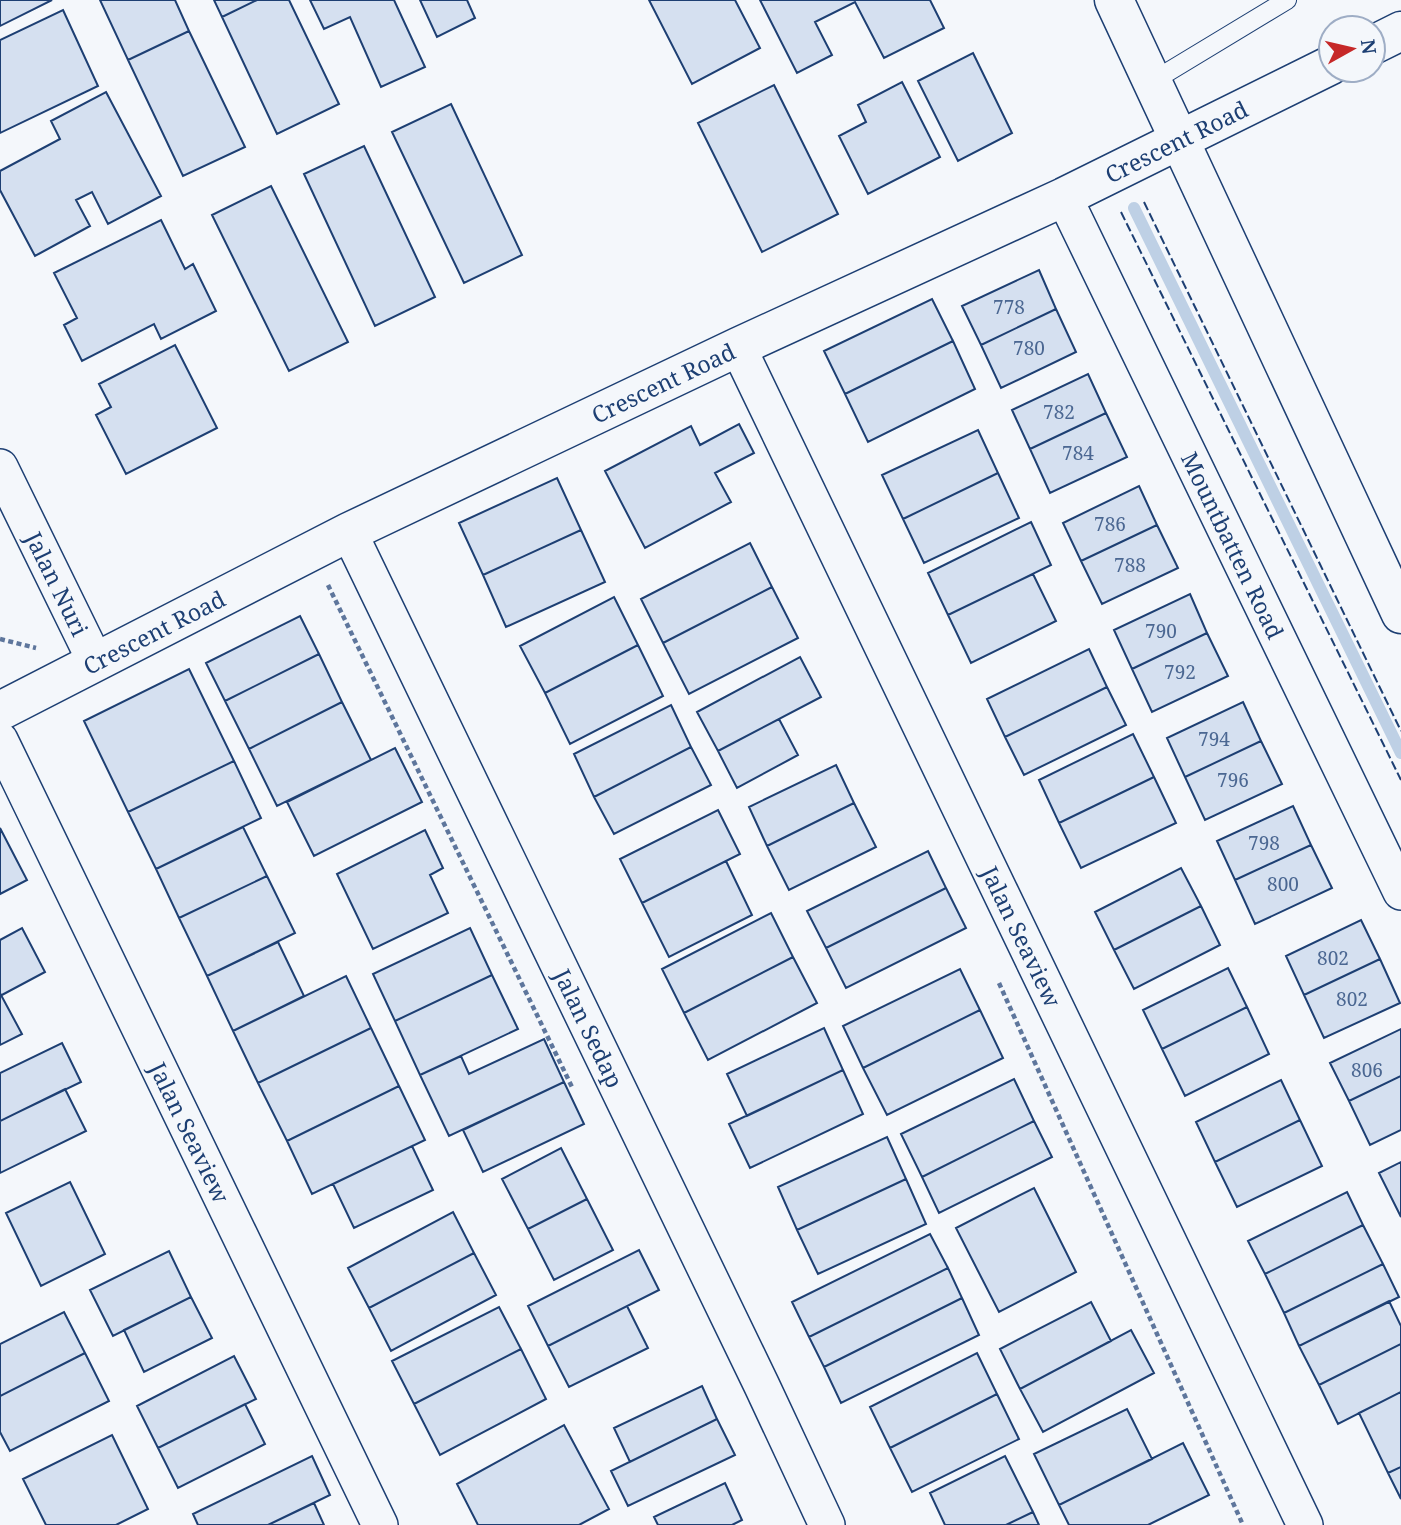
<svg xmlns="http://www.w3.org/2000/svg" width="1401" height="1525" font-family="'Noto Serif',serif">
<style>
.lines{fill:none;stroke-linecap:round;stroke-linejoin:round}
.stream{stroke:#bed0e5;stroke-width:12}
.building{fill:#d5e0f0;stroke:#1d3f73;stroke-width:2}
.lane-casing{stroke:#1d3f73;stroke-width:20}
.street-casing{stroke:#1d3f73;stroke-width:38}
.secondary-casing{stroke:#1d3f73;stroke-width:41}
.primary-casing{stroke:#1d3f73;stroke-width:41}
.path{stroke:#5e769c;stroke-width:4.5;stroke-dasharray:5 3.5;stroke-linecap:butt}
.lane{stroke:#f4f7fb;stroke-width:18}
.street{stroke:#f4f7fb;stroke-width:35}
.secondary{stroke:#f4f7fb;stroke-width:38}
.primary{stroke:#f4f7fb;stroke-width:38}
.fence{stroke:#1d3f73;stroke-width:2;stroke-dasharray:9 3.5;stroke-linecap:butt}
.labels{text-anchor:middle;dominant-baseline:central;stroke-width:5;stroke-linejoin:round;paint-order:stroke}
.number-label{font-size:19px;fill:#4b6792}
.street-label{font-size:23px;fill:#1d3f73;stroke:#f4f7fb}
</style>
<rect width="100%" height="100%" fill="#f4f7fb"/>
<g class="lines">
<!-- stream -->
<path class="stream" d="M 1134,208 L 1401,753"/>
</g>
<!-- building -->
<path class="building" d="M 0,0 L 52,0 L 0,26 Z
M 100,0 L 175,0 L 189,31 L 128,60 Z
M 214,0 L 257,0 L 222,17 Z
M 257,0 L 289,0 L 339,104 L 277,134 L 222,17 Z
M 310,0 L 394,0 L 425,67 L 381,87 L 350,17 L 324,29 Z
M 420,0 L 467,0 L 475,18 L 437,37 Z
M 649,0 L 735,0 L 760,48 L 692,84 Z
M 760,0 L 930,0 L 944,28 L 884,58 L 855,2 L 815,22 L 832,55 L 797,73 Z
M 63,10 L 98,86 L 0,133 L 0,40 Z
M 189,31 L 245,147 L 183,176 L 128,60 Z
M 973,53 L 1012,133 L 958,161 L 918,81 Z
M 902,82 L 940,157 L 868,194 L 839,136 L 866,122 L 858,105 Z
M 774,85 L 838,214 L 762,252 L 698,123 Z
M 106,92 L 161,196 L 108,224 L 92,192 L 76,200 L 90,226 L 35,256 L 0,190 L 0,171 L 60,139 L 51,121 Z
M 451,104 L 522,255 L 464,283 L 392,132 Z
M 364,146 L 435,297 L 375,326 L 304,174 Z
M 271,186 L 348,342 L 289,371 L 212,215 Z
M 161,220 L 185,269 L 193,264 L 216,311 L 161,339 L 154,324 L 82,361 L 64,325 L 77,318 L 54,273 Z
M 1039,270 L 1056,309 L 981,345 L 962,306 Z
M 932,299 L 953,341 L 845,394 L 824,351 Z
M 1056,309 L 1076,352 L 1001,388 L 981,345 Z
M 953,341 L 975,389 L 868,442 L 845,394 Z
M 175,345 L 217,428 L 126,474 L 96,415 L 111,407 L 99,384 Z
M 1088,374 L 1106,413 L 1030,449 L 1012,410 Z
M 1106,413 L 1127,457 L 1050,493 L 1030,449 Z
M 739,424 L 754,453 L 715,473 L 731,502 L 645,548 L 605,471 L 691,426 L 700,445 Z
M 978,430 L 998,473 L 903,519 L 882,475 Z
M 998,473 L 1019,518 L 924,563 L 903,519 Z
M 557,478 L 581,530 L 483,575 L 459,523 Z
M 1139,486 L 1157,525 L 1081,561 L 1063,523 Z
M 1031,522 L 1051,565 L 948,615 L 928,573 Z
M 1157,525 L 1178,568 L 1102,604 L 1081,561 Z
M 581,530 L 605,582 L 506,627 L 483,575 Z
M 750,543 L 772,587 L 663,643 L 641,599 Z
M 1033,574 L 1056,621 L 971,663 L 948,615 Z
M 772,587 L 798,638 L 689,694 L 663,643 Z
M 1190,594 L 1207,633 L 1132,669 L 1114,630 Z
M 614,597 L 638,645 L 545,693 L 520,646 Z
M 300,616 L 319,654 L 225,701 L 206,663 Z
M 1207,633 L 1228,676 L 1152,712 L 1132,669 Z
M 638,645 L 663,696 L 570,744 L 545,693 Z
M 1089,649 L 1107,687 L 1005,737 L 987,699 Z
M 319,654 L 342,702 L 249,749 L 225,701 Z
M 800,657 L 821,697 L 718,751 L 697,712 Z
M 189,669 L 234,761 L 128,812 L 84,721 Z
M 1107,687 L 1126,725 L 1024,775 L 1005,737 Z
M 342,702 L 371,760 L 277,806 L 249,749 Z
M 1243,702 L 1261,741 L 1185,777 L 1167,738 Z
M 671,705 L 691,747 L 594,797 L 574,754 Z
M 779,719 L 798,755 L 737,788 L 718,751 Z
M 1133,734 L 1154,777 L 1059,823 L 1039,780 Z
M 1261,741 L 1282,784 L 1205,820 L 1185,777 Z
M 691,747 L 711,785 L 614,834 L 594,797 Z
M 395,748 L 422,802 L 314,856 L 287,802 Z
M 234,761 L 261,818 L 156,869 L 128,812 Z
M 836,765 L 854,803 L 767,846 L 749,807 Z
M 1154,777 L 1176,823 L 1081,868 L 1059,823 Z
M 854,803 L 876,847 L 789,890 L 767,846 Z
M 1293,806 L 1311,845 L 1235,880 L 1217,841 Z
M 718,810 L 740,854 L 642,903 L 620,859 Z
M 243,827 L 267,876 L 179,918 L 156,869 Z
M 0,828 L 27,880 L 0,894 Z
M 425,830 L 443,868 L 430,875 L 448,913 L 373,949 L 337,874 Z
M 1311,845 L 1332,888 L 1255,924 L 1235,880 Z
M 928,851 L 946,888 L 826,948 L 807,911 Z
M 726,861 L 752,915 L 669,957 L 642,903 Z
M 1181,868 L 1201,906 L 1114,950 L 1095,912 Z
M 267,876 L 295,933 L 207,976 L 179,918 Z
M 946,888 L 966,928 L 846,988 L 826,948 Z
M 1201,906 L 1220,945 L 1134,989 L 1114,950 Z
M 771,913 L 793,957 L 684,1013 L 662,969 Z
M 1361,920 L 1380,959 L 1304,995 L 1286,956 Z
M 22,928 L 45,972 L 0,996 L 0,940 Z
M 470,928 L 492,975 L 395,1021 L 373,974 Z
M 278,942 L 304,996 L 233,1031 L 207,976 Z
M 793,957 L 817,1003 L 708,1060 L 684,1013 Z
M 1380,959 L 1400,1003 L 1324,1038 L 1304,995 Z
M 1228,968 L 1247,1007 L 1162,1049 L 1143,1010 Z
M 960,969 L 980,1010 L 863,1068 L 843,1026 Z
M 492,975 L 518,1029 L 420,1075 L 395,1021 Z
M 346,976 L 371,1028 L 258,1083 L 233,1031 Z
M 1,995 L 22,1034 L 0,1045 L 0,996 Z
M 1247,1007 L 1269,1054 L 1185,1096 L 1162,1049 Z
M 980,1010 L 1003,1058 L 887,1115 L 863,1068 Z
M 371,1028 L 399,1086 L 287,1141 L 258,1083 Z
M 824,1028 L 843,1070 L 747,1116 L 727,1074 Z
M 1401,1029 L 1401,1076 L 1349,1101 L 1330,1063 Z
M 544,1039 L 564,1082 L 449,1136 L 420,1075 L 461,1056 L 469,1074 Z
M 62,1043 L 81,1082 L 0,1121 L 0,1073 Z
M 843,1070 L 863,1114 L 750,1168 L 729,1124 Z
M 1401,1076 L 1401,1130 L 1370,1145 L 1349,1101 Z
M 1014,1079 L 1034,1121 L 922,1177 L 901,1134 Z
M 1281,1080 L 1300,1120 L 1215,1162 L 1196,1122 Z
M 564,1082 L 584,1124 L 483,1172 L 463,1130 Z
M 399,1086 L 425,1140 L 312,1194 L 287,1141 Z
M 65,1089 L 86,1131 L 0,1173 L 0,1121 Z
M 1300,1120 L 1322,1166 L 1237,1207 L 1215,1162 Z
M 1034,1121 L 1052,1157 L 939,1213 L 922,1177 Z
M 887,1137 L 906,1179 L 797,1230 L 778,1187 Z
M 412,1146 L 433,1190 L 354,1228 L 333,1184 Z
M 561,1148 L 587,1199 L 528,1229 L 502,1179 Z
M 1401,1162 L 1401,1217 L 1379,1173 Z
M 906,1179 L 926,1224 L 818,1274 L 797,1230 Z
M 70,1182 L 105,1254 L 41,1286 L 6,1213 Z
M 1034,1188 L 1076,1272 L 999,1312 L 956,1228 Z
M 1347,1192 L 1363,1225 L 1265,1274 L 1248,1241 Z
M 587,1199 L 613,1250 L 554,1280 L 528,1229 Z
M 453,1212 L 474,1253 L 369,1308 L 348,1268 Z
M 1363,1225 L 1383,1264 L 1284,1313 L 1265,1274 Z
M 930,1234 L 948,1268 L 809,1337 L 792,1302 Z
M 639,1250 L 659,1290 L 548,1346 L 528,1306 Z
M 169,1251 L 191,1297 L 113,1336 L 90,1290 Z
M 474,1253 L 496,1295 L 391,1351 L 369,1308 Z
M 1383,1264 L 1399,1297 L 1299,1346 L 1284,1313 Z
M 948,1268 L 962,1298 L 824,1367 L 809,1337 Z
M 191,1297 L 212,1338 L 144,1372 L 124,1330 Z
M 962,1298 L 979,1335 L 841,1403 L 824,1367 Z
M 1389,1301 L 1401,1326 L 1401,1344 L 1319,1385 L 1299,1346 Z
M 1091,1302 L 1111,1341 L 1020,1389 L 1000,1349 Z
M 627,1306 L 648,1348 L 569,1387 L 548,1346 Z
M 499,1307 L 521,1349 L 414,1404 L 392,1361 Z
M 64,1312 L 85,1353 L 0,1396 L 0,1344 Z
M 1131,1330 L 1154,1373 L 1043,1432 L 1020,1389 Z
M 1401,1344 L 1401,1392 L 1338,1424 L 1319,1385 Z
M 521,1349 L 546,1399 L 440,1455 L 414,1404 Z
M 85,1353 L 109,1401 L 10,1451 L 0,1432 L 0,1396 Z
M 977,1353 L 997,1394 L 890,1448 L 870,1407 Z
M 234,1356 L 256,1399 L 158,1448 L 137,1406 Z
M 702,1386 L 717,1419 L 630,1462 L 614,1428 Z
M 1401,1392 L 1401,1467 L 1388,1473 L 1359,1413 Z
M 997,1394 L 1019,1439 L 912,1492 L 890,1448 Z
M 245,1404 L 265,1444 L 178,1488 L 158,1448 Z
M 1127,1409 L 1152,1459 L 1059,1505 L 1034,1454 Z
M 717,1419 L 735,1455 L 628,1506 L 611,1471 Z
M 564,1425 L 609,1509 L 579,1525 L 478,1525 L 457,1484 Z
M 112,1435 L 148,1509 L 116,1525 L 46,1525 L 23,1479 Z
M 1183,1443 L 1209,1495 L 1148,1525 L 1069,1525 L 1059,1505 Z
M 312,1456 L 330,1495 L 268,1525 L 198,1525 L 193,1514 Z
M 1005,1456 L 1033,1512 L 1006,1525 L 945,1525 L 930,1493 Z
M 1401,1467 L 1401,1499 L 1388,1473 Z
M 725,1483 L 742,1520 L 732,1525 L 658,1525 L 654,1517 Z
M 314,1503 L 324,1525 L 268,1525 Z
M 1033,1512 L 1039,1525 L 1006,1525 Z"/>
<g class="lines">
<defs>
<path id="lane" d="M 1153,81 L 1287,0"/>
<g id="street">
<path id="s1" d="M 1064,197 L 1401,892"/>
<path id="s2" d="M 738,347 L 1305,1525"/>
<path id="s3" d="M 0,467 L 95,661"/>
<path id="s4" d="M 349,532 L 762,1386 L 827,1525"/>
<path id="s5" d="M 0,740 L 380,1525"/>
</g>
<g id="secondary">
<path d="M 1373,45 L 1401,31"/>
<path id="s6" d="M 0,711 L 349,532 L 738,347 L 1064,197 L 1331,65"/>
</g>
<path id="primary" d="M 1114,0 L 1401,614"/>
</defs>
<!-- lane casing -->
<use href="#lane" class="lane-casing"/>
<!-- street casing -->
<use href="#street" class="street-casing"/>
<!-- secondary casing -->
<use href="#secondary" class="secondary-casing"/>
<!-- primary casing -->
<use href="#primary" class="primary-casing"/>
<!-- path -->
<path class="path" d="M 328,585 L 572,1087
M 0,639 L 36,648
M 999,983 L 1243,1525"/>
<!-- lane -->
<use href="#lane" class="lane"/>
<!-- street -->
<use href="#street" class="street"/>
<!-- secondary -->
<use href="#secondary" class="secondary"/>
<!-- primary -->
<use href="#primary" class="primary"/>
<!-- fence -->
<path class="fence" d="M 1144,202 L 1401,731
M 1121,212 L 1401,780"/>
</g>
<g class="labels">
<!-- number labels -->
<g class="number-label">
<text x="1009" y="307">778</text>
<text x="1029" y="348">780</text>
<text x="1059" y="412">782</text>
<text x="1078" y="453">784</text>
<text x="1110" y="524">786</text>
<text x="1130" y="565">788</text>
<text x="1161" y="631">790</text>
<text x="1180" y="672">792</text>
<text x="1214" y="739">794</text>
<text x="1233" y="780">796</text>
<text x="1264" y="843">798</text>
<text x="1283" y="884">800</text>
<text x="1333" y="958">802</text>
<text x="1352" y="999">802</text>
<text x="1367" y="1070">806</text>
</g>
<!-- street labels -->
<g class="street-label">
<text stroke="none"><textPath href="#s6" startOffset="1307">Crescent Road</textPath></text>
<text stroke="none"><textPath href="#s6" startOffset="740">Crescent Road</textPath></text>
<text stroke="none"><textPath href="#s1" startOffset="387">Mountbatten Road</textPath></text>
<text stroke="none"><textPath href="#s3" startOffset="130">Jalan Nuri</textPath></text>
<text stroke="none"><textPath href="#s6" startOffset="173">Crescent Road</textPath></text>
<text stroke="none"><textPath href="#s2" startOffset="654">Jalan Seaview</textPath></text>
<text stroke="none"><textPath href="#s4" startOffset="551">Jalan Sedap</textPath></text>
<text stroke="none"><textPath href="#s5" startOffset="436">Jalan Seaview</textPath></text>
</g>
</g>
<!-- north arrow -->
<g transform="translate(1352 49) rotate(82)"><circle r="33" fill="#f4f7fb" stroke="#9eadc5" stroke-width="2"/>
<path d="M0-5L12 26L0 18L-12 26Z" fill="#c62828"/>
<text y="-10" font-size="19" font-weight="bold" text-anchor="middle" fill="#1d3f73">N</text>
</g>
</svg>
